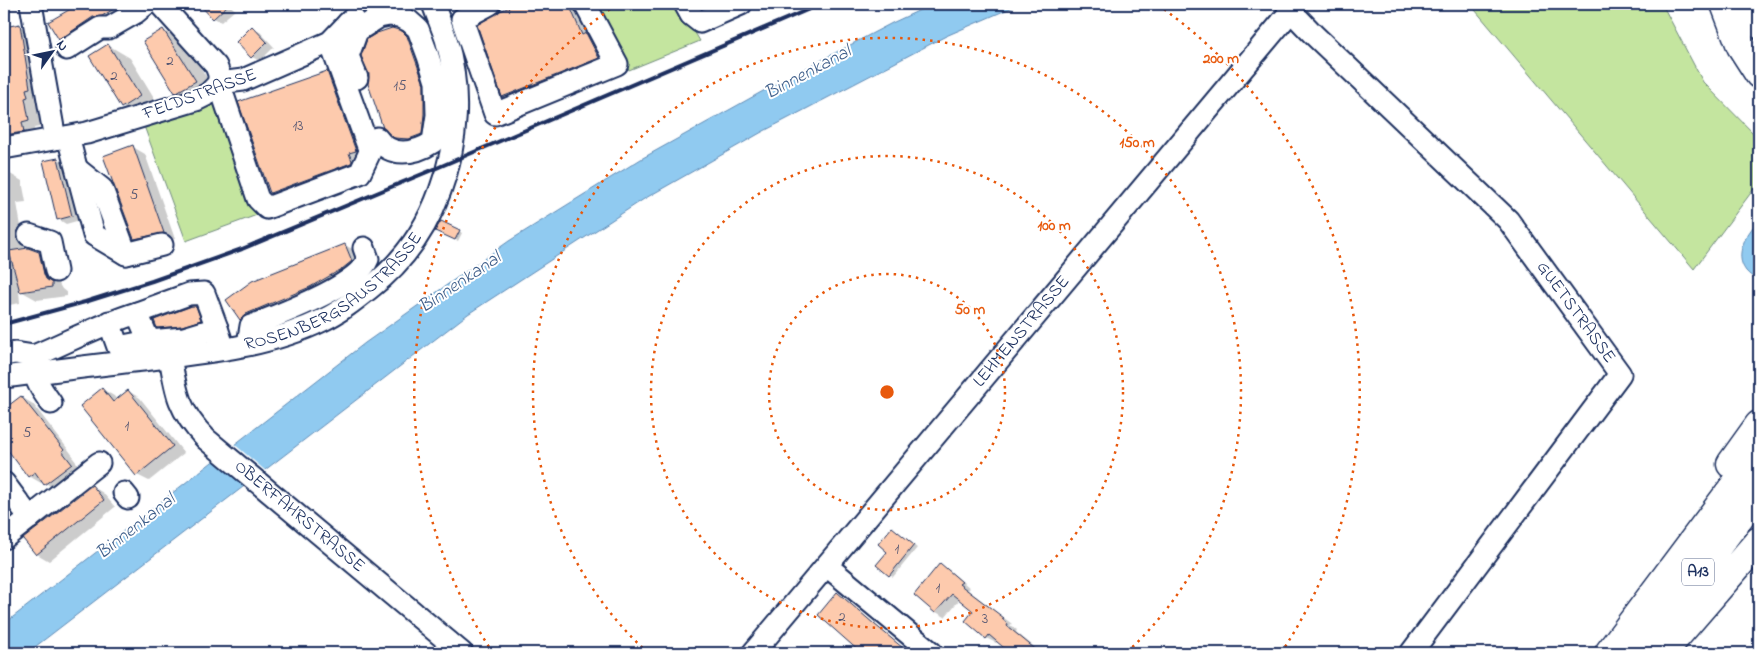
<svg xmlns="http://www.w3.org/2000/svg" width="1763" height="657" font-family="'Indie Flower',sans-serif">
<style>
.green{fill:#c4e59f;stroke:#708a7e}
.water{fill:#90caf0;stroke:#618cb6}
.pier{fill:#fff}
.shadow{fill:#0003}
.building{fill:#fdcaad;stroke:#1b2f5e}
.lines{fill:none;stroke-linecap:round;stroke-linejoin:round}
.minor-casing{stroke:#1b2f5e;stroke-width:25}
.highway-casing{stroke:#1b2f5e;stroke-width:31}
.minor{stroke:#fff;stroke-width:21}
.highway{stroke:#fff;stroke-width:28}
.rail{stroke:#1b2f5e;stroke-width:4}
.ring{fill:none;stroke:#e8590c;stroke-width:2.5;stroke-dasharray:2.5 5}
.labels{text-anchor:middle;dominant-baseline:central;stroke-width:4;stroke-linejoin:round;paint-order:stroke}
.number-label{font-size:15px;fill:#545672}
.shield{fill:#fff;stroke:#5f6d8e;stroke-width:1}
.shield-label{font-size:16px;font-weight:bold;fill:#1b2f5e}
.street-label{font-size:18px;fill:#1b2f5e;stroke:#fff}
.water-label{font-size:19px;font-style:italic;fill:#3e5e8a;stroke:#fff}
.centre{fill:#e8590c;stroke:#fff;stroke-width:2.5}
.ring-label{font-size:15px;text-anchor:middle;font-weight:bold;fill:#e8590c;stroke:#fff;stroke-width:4;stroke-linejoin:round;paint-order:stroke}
</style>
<rect width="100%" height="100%" fill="#fff"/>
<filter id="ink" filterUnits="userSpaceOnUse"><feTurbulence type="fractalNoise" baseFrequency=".02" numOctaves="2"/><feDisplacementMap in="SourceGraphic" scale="10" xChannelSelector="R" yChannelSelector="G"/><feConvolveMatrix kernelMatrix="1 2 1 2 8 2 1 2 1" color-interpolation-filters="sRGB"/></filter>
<g filter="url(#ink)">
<!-- green -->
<path class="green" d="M 595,4 L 678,4 L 700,41 L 629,70 L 614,45 L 618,43 Z
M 1470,4 L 1662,4 L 1703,82 L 1759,139 L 1759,182 L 1694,269 Z
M 216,100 L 257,215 L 186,241 L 144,126 Z"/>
<!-- water -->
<path class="water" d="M 933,4 L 1020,4 L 946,36 L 762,132 L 644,199 L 468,314 L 27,653 L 4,653 L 4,624 L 365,343 L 509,241 L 641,159 L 774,85 L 892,23 Z
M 1759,220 L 1759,281 C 1755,278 1749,275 1746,271 C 1733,254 1747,233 1759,220 Z"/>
<!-- pier -->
<path class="pier" d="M 233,443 L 267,472 L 247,488 L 213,459 Z"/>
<!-- shadow -->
<path class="shadow" d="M 81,4 L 138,4 L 71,46 L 60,39 L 50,23 Z
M 201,4 L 229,4 L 235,10 L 221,22 L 214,18 Z
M 521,4 L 574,4 L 614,67 L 519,106 L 504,97 L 479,26 L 501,12 Z
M 701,4 L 743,4 L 718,16 Z
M 20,26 L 33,33 L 40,104 L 37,105 L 41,127 L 34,128 L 36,138 L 17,142 L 5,135 L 4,130 L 4,28 Z
M 252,28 L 260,32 L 274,47 L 260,61 L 252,57 Z
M 163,30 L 185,43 L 217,94 L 198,105 L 176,92 Z
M 401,33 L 418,42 L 437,143 L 408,143 L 392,134 Z
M 108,45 L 130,58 L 161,109 L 144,120 L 122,107 Z
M 327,72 L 339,79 L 367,157 L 362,170 L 283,199 L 271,193 L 240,103 Z
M 133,147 L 145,154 L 175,239 L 147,245 L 135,238 Z
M 58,159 L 66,163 L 80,220 L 66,224 L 58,219 Z
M 4,172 L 7,172 L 22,181 L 26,202 L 17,203 L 25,250 L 39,253 L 55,262 L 59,284 L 62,289 L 67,293 L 67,296 L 37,300 L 19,290 L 20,303 L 4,306 Z
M 437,231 L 459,231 L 462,233 L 458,241 Z
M 345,245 L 361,254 L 367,269 L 256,328 L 241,319 L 228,300 Z
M 195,307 L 207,314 L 212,326 L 170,334 L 158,327 Z
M 102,389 L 114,396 L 117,400 L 128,391 L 140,398 L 184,453 L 149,481 L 137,475 Z
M 21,397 L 33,404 L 74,457 L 73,458 L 83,471 L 57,491 L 43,481 L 41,483 L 29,476 L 4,443 L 4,399 L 13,404 Z
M 92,486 L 103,493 L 115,507 L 49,561 L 37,554 Z
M 896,531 L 917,548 L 893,577 L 890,575 L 889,552 Z
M 940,565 L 949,570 L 970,588 L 968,590 L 1012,624 L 1010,625 L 1017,630 L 1016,632 L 1039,651 L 1045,653 L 1010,653 L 1011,652 L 998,641 L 996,643 L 986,638 L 975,611 L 960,599 L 945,617 L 936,612 L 915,595 Z
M 838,594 L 843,597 L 909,653 L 863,653 L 819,615 Z"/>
<!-- building -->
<path class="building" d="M 79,4 L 122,4 L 102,16 L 93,17 L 59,40 L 48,22 Z
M 199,4 L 229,4 L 213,19 Z
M 517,4 L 569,4 L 582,35 L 586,33 L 599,58 L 502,97 L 477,25 L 500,11 Z
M 20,24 L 30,88 L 26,89 L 28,97 L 25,98 L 29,120 L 22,122 L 24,132 L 4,135 L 4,27 Z
M 252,26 L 267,42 L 251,58 L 236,42 Z
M 392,28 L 402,31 L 407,36 L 424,84 L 424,114 L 422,134 L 409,139 L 394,138 L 383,128 L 368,84 L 369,74 L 361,56 L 367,39 L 377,33 Z
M 163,29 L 196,81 L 175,93 L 143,41 Z
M 108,44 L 140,96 L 121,108 L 89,56 Z
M 327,71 L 356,151 L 349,153 L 352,161 L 351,163 L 270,193 L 238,102 Z
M 133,145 L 164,233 L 134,239 L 103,156 Z
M 58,158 L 72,216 L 57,220 L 43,161 Z
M 441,221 L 460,230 L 455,240 L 435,231 Z
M 345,244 L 352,261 L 342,269 L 310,287 L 246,314 L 240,320 L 226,300 L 252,281 Z
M 28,248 L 39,252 L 44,274 L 46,279 L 52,283 L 52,287 L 20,292 L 9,251 Z
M 192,306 L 196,306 L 201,320 L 182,326 L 157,328 L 154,320 Z
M 102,388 L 113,402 L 128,390 L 173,446 L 136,476 L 80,406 Z
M 21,396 L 64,450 L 62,451 L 72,464 L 44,485 L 35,472 L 28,477 L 4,445 L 4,409 Z
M 92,485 L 104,500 L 36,555 L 23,539 Z
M 892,527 L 914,545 L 889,576 L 876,565 L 887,552 L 878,544 Z
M 940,563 L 962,582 L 959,584 L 1004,618 L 1002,619 L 1008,624 L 1007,626 L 1040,653 L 1010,653 L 989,635 L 986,639 L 965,621 L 973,611 L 952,594 L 935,613 L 914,595 Z
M 837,592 L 874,624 L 909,653 L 861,653 L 818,615 Z"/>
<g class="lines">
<defs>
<g id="minor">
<path d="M 31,4 L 55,139"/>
<path d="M 160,4 L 216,66 L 219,74 L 219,83 L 258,199 L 267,208 L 360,173 L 370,152 L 330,42"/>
<path d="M 490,4 L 462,19 L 495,114 L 617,64 L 585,4"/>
<path d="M 685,4 L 691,15 L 700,22 L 741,4"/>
<path id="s1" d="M 1287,4 L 1291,11 L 1313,34 L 1508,220 L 1620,374 L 1411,653"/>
<path d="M 348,23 L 357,31 L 348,56 L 357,78"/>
<path d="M 357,31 L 379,17 L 389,15 L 399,16 L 409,21 L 418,29 L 428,56 L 436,82 L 437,115 L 433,142 C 415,154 390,158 377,138"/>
<path d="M 67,49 L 100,28 L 109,28 L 135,13 L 146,4"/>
<path d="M 68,137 L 94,235 L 126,254 L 162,245"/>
<path d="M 4,148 L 87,133 L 196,100 L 208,94 L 219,83 L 243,80 L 330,42 L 353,18"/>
<path d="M 77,169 L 102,189 L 126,254"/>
<path d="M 29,235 L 50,242 L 56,271"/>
<path d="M 137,313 L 189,294 L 204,293 L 217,328"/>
<path d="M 109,322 L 118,347 L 149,341"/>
<path d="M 248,344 L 251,326 C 279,314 357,287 368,259 L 364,248"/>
<path d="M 4,355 L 15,353 L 34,356"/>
<path id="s2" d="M 170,356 C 176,394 179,411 206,439 L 462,653"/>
<path id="s3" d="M 4,377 C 50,371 96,365 143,360 C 203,353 268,347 323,320 C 340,312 355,300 370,288 C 402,263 426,230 440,191 C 458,143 461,89 446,39 C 442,27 437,15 433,4"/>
<path d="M 51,403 C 38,385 34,380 34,356 C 68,342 101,324 137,313 L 149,341 L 184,338 L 217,328 L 224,349"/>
<path d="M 4,483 L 30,518"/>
<path d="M 124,493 L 128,498"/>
<path d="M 4,538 L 99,463"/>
<path d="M 827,566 L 932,653"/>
<path id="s4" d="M 753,653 L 1291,11"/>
</g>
<path id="highway" d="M 1725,4 L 1741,46 L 1759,74
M 1749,4 L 1759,24
M 1731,464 L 1759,425
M 1609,653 L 1759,453
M 1637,653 L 1759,491
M 1662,653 L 1759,541"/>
</defs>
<!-- minor casing -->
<use href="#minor" class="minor-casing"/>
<!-- highway casing -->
<use href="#highway" class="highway-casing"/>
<!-- minor -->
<use href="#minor" class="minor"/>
<!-- highway -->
<use href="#highway" class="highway"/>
<!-- rail -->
<path class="rail" d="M 4,324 L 85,302 L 152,281 L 242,249 L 432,170 L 821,4"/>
</g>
</g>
<!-- distance rings -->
<g class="ring">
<circle cx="887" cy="392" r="118"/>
<circle cx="887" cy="392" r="236"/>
<path d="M648 653A354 354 0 1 1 1126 653"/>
<path d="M493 653A472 472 0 0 1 616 5M1158 5A472 472 0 0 1 1281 653"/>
</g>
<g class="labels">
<!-- number labels -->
<g class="number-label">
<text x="170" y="61">2</text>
<text x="114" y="76">2</text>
<text x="400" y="86">15</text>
<text x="298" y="126">13</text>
<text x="134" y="195">5</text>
<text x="127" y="426">1</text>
<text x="27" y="433">5</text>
<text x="897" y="549">1</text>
<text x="938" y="588">1</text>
<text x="842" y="617">2</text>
<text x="985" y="619">3</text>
</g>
<!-- shield labels -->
<rect class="shield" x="1682" y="558.5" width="32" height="27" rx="4"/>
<g class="shield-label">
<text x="1698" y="572">A13</text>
</g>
<!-- street labels -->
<g class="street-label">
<text transform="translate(200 95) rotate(-20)">FELDSTRASSE</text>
<text stroke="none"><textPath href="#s3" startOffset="349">ROSENBERGSAUSTRASSE</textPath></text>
<text stroke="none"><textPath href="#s1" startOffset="424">GUETSTRASSE</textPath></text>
<text stroke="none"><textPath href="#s4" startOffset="419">LEHMENSTRASSE</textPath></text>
<text stroke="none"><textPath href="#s2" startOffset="214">OBERFAHRSTRASSE</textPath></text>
</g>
<!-- water labels -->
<g class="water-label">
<text transform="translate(808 73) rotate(-28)">Binnenkanal</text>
<text transform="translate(460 283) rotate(-34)">Binnenkanal</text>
<text transform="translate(136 527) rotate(-38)">Binnenkanal</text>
</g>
</g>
<circle cx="887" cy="392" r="8" class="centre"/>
<g class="ring-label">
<text x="1221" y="63">200 m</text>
<text x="1137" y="147">150 m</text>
<text x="1054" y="230">100 m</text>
<text x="970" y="314">50 m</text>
</g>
<!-- margin -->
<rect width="1763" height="657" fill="none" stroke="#fff" stroke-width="20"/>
<rect x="10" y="10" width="1743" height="637" fill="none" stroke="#1b2f5e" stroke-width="2" filter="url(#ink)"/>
<!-- north arrow -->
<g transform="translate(52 52) rotate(57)" stroke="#ffffff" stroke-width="4" paint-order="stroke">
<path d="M0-4L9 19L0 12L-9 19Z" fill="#1b2f5e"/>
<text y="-8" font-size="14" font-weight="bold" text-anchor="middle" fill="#1b2f5e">N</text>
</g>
</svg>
